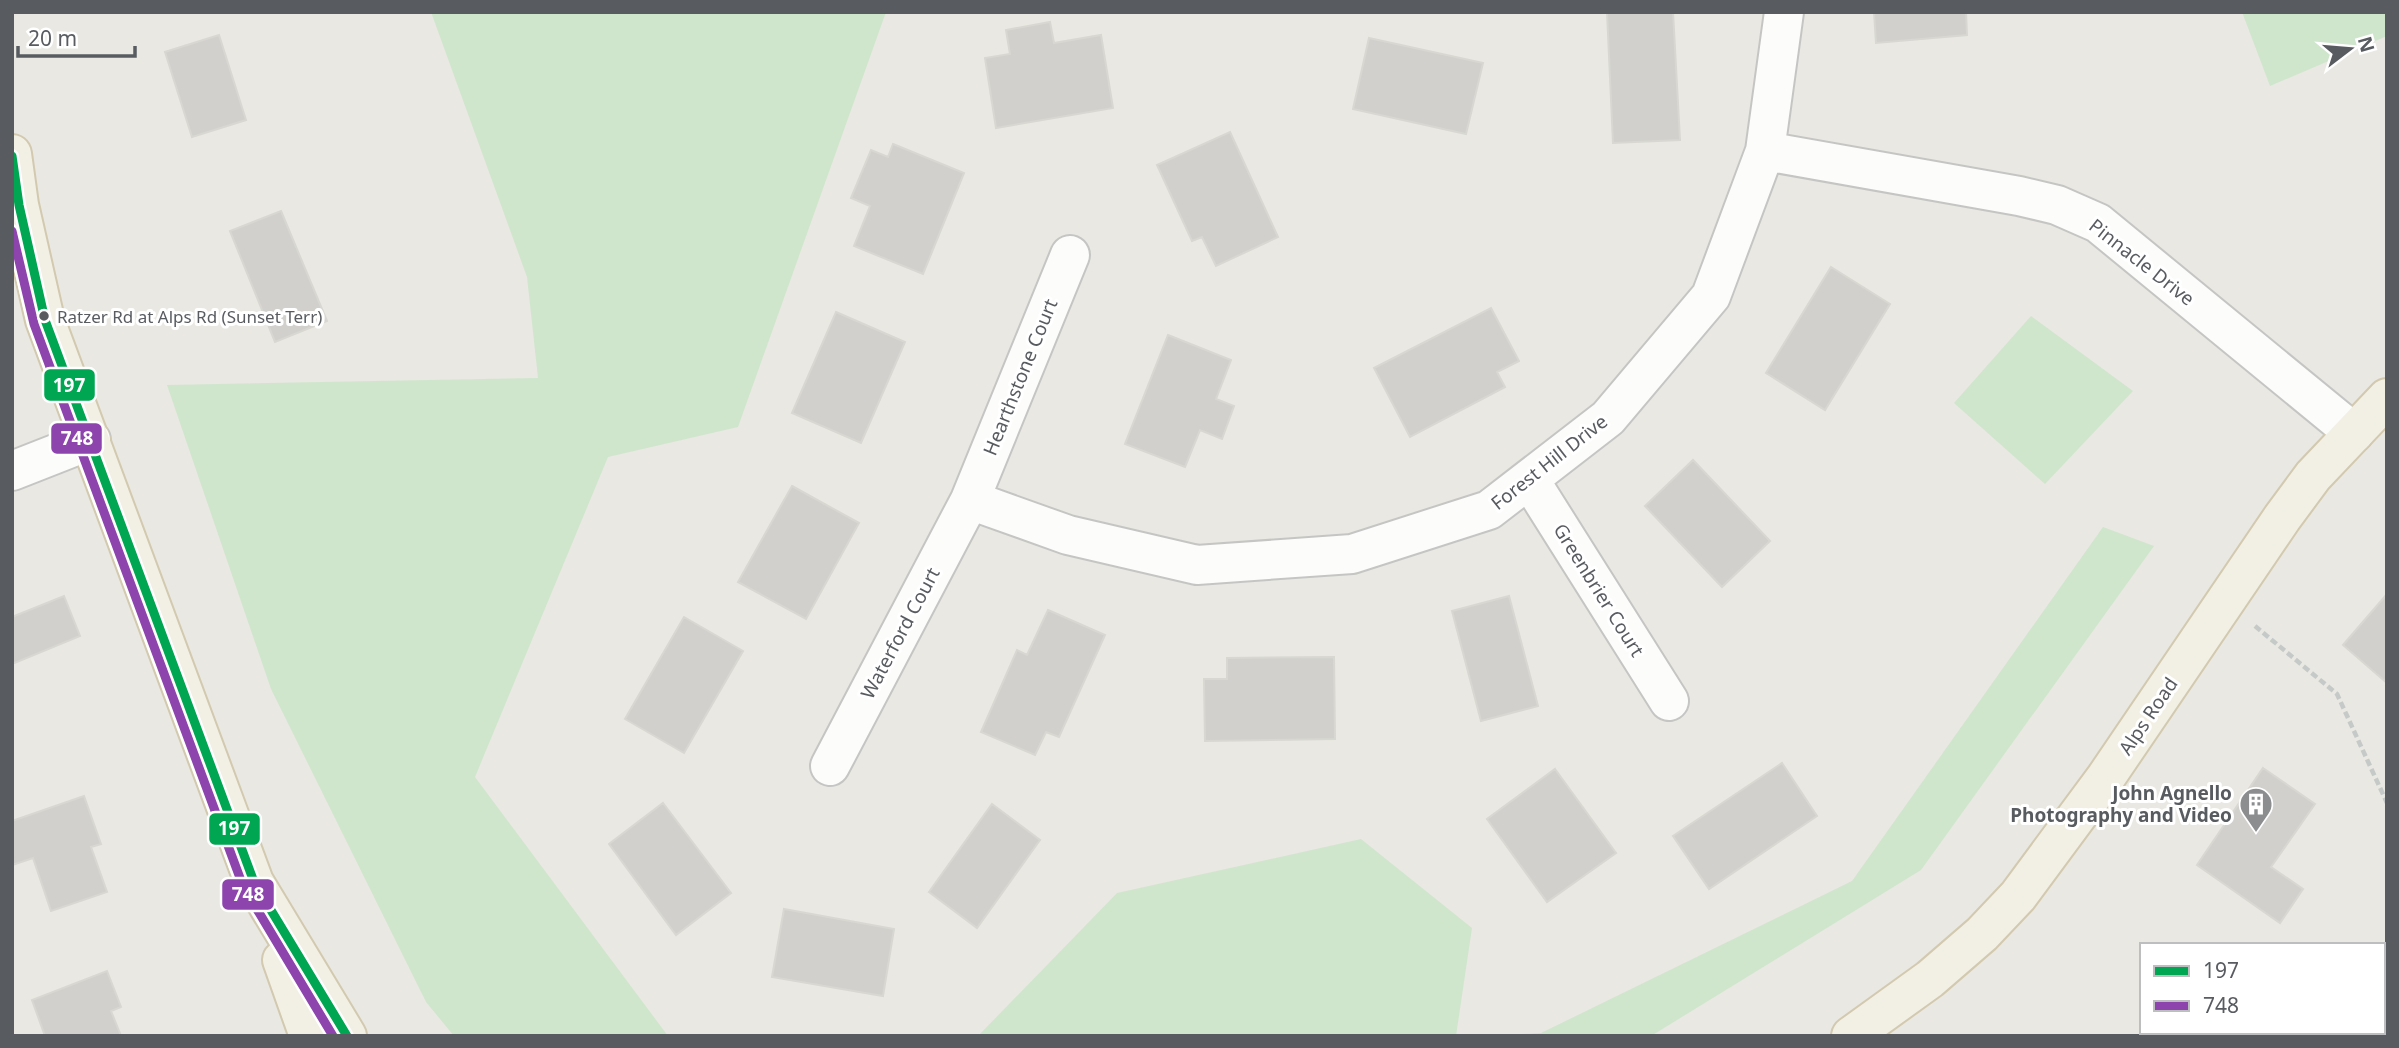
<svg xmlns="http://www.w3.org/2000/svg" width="2399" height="1048" font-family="'Noto Sans',sans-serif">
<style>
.green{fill:#cfe6cd}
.building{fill:#d1d0cc;stroke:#d8d7d2;stroke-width:2}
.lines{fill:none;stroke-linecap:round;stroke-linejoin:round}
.minor-casing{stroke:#c5c6c4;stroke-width:42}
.major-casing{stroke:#d2c9af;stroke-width:42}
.path{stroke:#c5cac8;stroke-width:4.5;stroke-dasharray:7 3.5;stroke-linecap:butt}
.minor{stroke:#fcfcfb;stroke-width:38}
.major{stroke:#f2f0e5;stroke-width:38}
.bus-1-casing{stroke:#fff;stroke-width:14}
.bus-2-casing{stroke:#fff;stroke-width:14}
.bus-1{stroke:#00a651;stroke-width:9}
.bus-2{stroke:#8e44ad;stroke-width:9}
.bus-dot{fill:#585c61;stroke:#fff;stroke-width:2.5}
.labels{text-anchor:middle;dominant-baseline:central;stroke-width:6;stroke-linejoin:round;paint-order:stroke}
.bus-label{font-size:17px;fill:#585c61;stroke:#fff;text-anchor:start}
.street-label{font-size:19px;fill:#585c61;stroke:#fff}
.poi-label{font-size:19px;font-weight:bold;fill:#585c61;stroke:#fff;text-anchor:end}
.line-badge{stroke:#fff;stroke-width:2.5}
.badge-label{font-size:19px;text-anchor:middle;font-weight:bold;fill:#fff}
</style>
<rect width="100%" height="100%" fill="#e9e8e2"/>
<!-- green -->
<path class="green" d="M 431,12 L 886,12 L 738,427 L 608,457 L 475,777 L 668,1036 L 454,1036 L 426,1002 L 271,689 L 167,385 L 538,378 L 527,277 Z
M 2242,12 L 2387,12 L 2387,36 L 2270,86 Z
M 2031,316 L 2133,391 L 2045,484 L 1954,403 Z
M 2103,527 L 2154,546 L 1921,870 L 1651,1036 L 1486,1036 L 1541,1033 L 1852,881 Z
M 1361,839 L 1472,928 L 1456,1036 L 978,1036 L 1117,893 Z"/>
<!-- building -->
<path class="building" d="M 1607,12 L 1673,12 L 1680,140 L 1613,143 Z
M 1874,12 L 1966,12 L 1967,35 L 1876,43 Z
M 1050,22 L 1054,43 L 1101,35 L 1113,108 L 996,128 L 985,58 L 1010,54 L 1006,30 Z
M 219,35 L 246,120 L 192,137 L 165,52 Z
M 1369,38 L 1483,63 L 1466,134 L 1353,109 Z
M 1230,132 L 1278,237 L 1216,266 L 1202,237 L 1192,241 L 1157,165 Z
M 893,144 L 964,173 L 923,274 L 854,246 L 870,206 L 851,198 L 871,150 L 888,157 Z
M 281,211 L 327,321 L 275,342 L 230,231 Z
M 1831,267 L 1890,304 L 1825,410 L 1766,373 Z
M 1491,308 L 1519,361 L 1497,372 L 1505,387 L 1410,437 L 1374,368 Z
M 836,312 L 905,342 L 861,443 L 792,413 Z
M 1168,335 L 1231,360 L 1216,399 L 1234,406 L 1222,439 L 1200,430 L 1185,467 L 1125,444 Z
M 1693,460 L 1770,541 L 1722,587 L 1645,506 Z
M 792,486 L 859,523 L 806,619 L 738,582 Z
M 2387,594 L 2387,683 L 2343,645 Z
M 64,596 L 80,636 L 12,664 L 12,617 Z
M 1509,596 L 1538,706 L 1481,721 L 1452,611 Z
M 1048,610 L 1105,635 L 1059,737 L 1046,732 L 1035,755 L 981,732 L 1017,650 L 1027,655 Z
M 684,617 L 743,651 L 684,753 L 625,719 Z
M 1334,657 L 1335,739 L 1205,741 L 1204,679 L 1227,679 L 1227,658 Z
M 1782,763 L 1817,816 L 1709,889 L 1673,836 Z
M 2263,768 L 2315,804 L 2271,867 L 2303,889 L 2280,923 L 2197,865 Z
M 1555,769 L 1616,853 L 1547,902 L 1487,819 Z
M 84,796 L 101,844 L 91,847 L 107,892 L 51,911 L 33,858 L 12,865 L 12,821 Z
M 663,803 L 731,893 L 676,935 L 609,844 Z
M 992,804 L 1040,840 L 977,928 L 929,892 Z
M 784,909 L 894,929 L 883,996 L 772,977 Z
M 107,971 L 121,1007 L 111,1011 L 121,1036 L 45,1036 L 32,1000 Z"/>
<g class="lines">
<defs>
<path id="minor" d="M 1765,151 L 2019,196 L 2057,205 L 2098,223 L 2354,433
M 12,471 L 91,440
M 1529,479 L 1669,701
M 970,500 L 1068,535 L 1197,565 L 1352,554 L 1489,510 L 1608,418 L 1711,296 L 1765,151 L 1784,12
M 830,766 L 970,500 L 1070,255"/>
<path id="major" d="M 12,154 L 19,205 L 45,320 L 254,882 L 347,1036
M 282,960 L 309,1036
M 1851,1036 L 1930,979 L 1982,934 L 2018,896 L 2106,777 L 2282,518 L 2313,476 L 2387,398"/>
</defs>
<!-- minor casing -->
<use href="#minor" class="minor-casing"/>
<!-- major casing -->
<use href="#major" class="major-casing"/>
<!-- path -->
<path class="path" d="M 2255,626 L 2337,694 L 2387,803"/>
<!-- minor -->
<use href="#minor" class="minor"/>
<!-- major -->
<use href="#major" class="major"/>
<defs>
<path id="bus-1" d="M 12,156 L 19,205 L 45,320 L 254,882 L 347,1036"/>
<path id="bus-2" d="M 12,231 L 34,324 L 243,886 L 333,1036"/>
</defs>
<!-- bus-1 casing -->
<use href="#bus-1" class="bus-1-casing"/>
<!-- bus-2 casing -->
<use href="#bus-2" class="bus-2-casing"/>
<!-- bus-1 -->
<use href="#bus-1" class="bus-1"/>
<!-- bus-2 -->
<use href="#bus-2" class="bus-2"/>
</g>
<!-- icons -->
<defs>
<symbol id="building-pin" viewBox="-11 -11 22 30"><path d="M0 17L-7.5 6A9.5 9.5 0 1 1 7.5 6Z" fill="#8b8d8e" stroke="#fff"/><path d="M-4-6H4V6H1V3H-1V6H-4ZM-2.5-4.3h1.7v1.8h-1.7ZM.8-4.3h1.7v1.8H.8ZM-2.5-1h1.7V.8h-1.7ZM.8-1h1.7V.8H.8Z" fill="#fff"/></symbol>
</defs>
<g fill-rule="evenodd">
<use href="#building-pin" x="2237" y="785" width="38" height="52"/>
</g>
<!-- markers -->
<circle class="bus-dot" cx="44" cy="316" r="6"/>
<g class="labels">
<!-- bus labels -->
<g class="bus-label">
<text x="57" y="316">Ratzer Rd at Alps Rd (Sunset Terr)</text>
</g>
<!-- street labels -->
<g class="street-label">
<text transform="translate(2142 262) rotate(38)">Pinnacle Drive</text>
<text transform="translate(1020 377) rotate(-68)">Hearthstone Court</text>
<text transform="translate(1549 462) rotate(-38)">Forest Hill Drive</text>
<text transform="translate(1599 590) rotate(58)">Greenbrier Court</text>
<text transform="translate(900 633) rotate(-62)">Waterford Court</text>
<text transform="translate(2148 716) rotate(-56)">Alps Road</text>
</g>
<!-- poi labels -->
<g class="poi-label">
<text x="2232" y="793">John Agnello<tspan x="2232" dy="22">Photography and Video</tspan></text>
</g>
</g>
<g class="line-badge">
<rect x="43" y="368" width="53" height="34" rx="7" fill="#00a651"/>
<rect x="50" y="422" width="53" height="33" rx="7" fill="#8e44ad"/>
<rect x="208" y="812" width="53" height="34" rx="7" fill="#00a651"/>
<rect x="221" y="878" width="54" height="33" rx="7" fill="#8e44ad"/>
</g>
<g class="badge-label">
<text x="69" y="392">197</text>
<text x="77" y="445">748</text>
<text x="234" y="835">197</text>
<text x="248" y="901">748</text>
</g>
<!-- border -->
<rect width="2399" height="1048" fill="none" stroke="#585c61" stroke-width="28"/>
<!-- legend -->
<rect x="2140" y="943" width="245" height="91" fill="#ffffff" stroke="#bcbec0" stroke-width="2"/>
<rect x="2154" y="966" width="35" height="10" fill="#00a651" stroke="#bcbec0" stroke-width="2"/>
<text x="2203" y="978" font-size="21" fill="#585c61">197</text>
<rect x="2154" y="1001" width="35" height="10" fill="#8e44ad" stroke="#bcbec0" stroke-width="2"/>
<text x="2203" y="1013" font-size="21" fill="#585c61">748</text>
<!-- north arrow -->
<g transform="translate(2350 49) rotate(74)" stroke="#ffffff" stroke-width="5" paint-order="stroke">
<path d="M0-5L12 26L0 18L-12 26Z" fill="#585c61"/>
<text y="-10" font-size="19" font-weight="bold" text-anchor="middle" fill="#585c61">N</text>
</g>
<!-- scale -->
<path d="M18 46v10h117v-10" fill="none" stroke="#585c61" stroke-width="3.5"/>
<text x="28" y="46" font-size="21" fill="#585c61" stroke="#ffffff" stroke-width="5" paint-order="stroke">20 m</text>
</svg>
